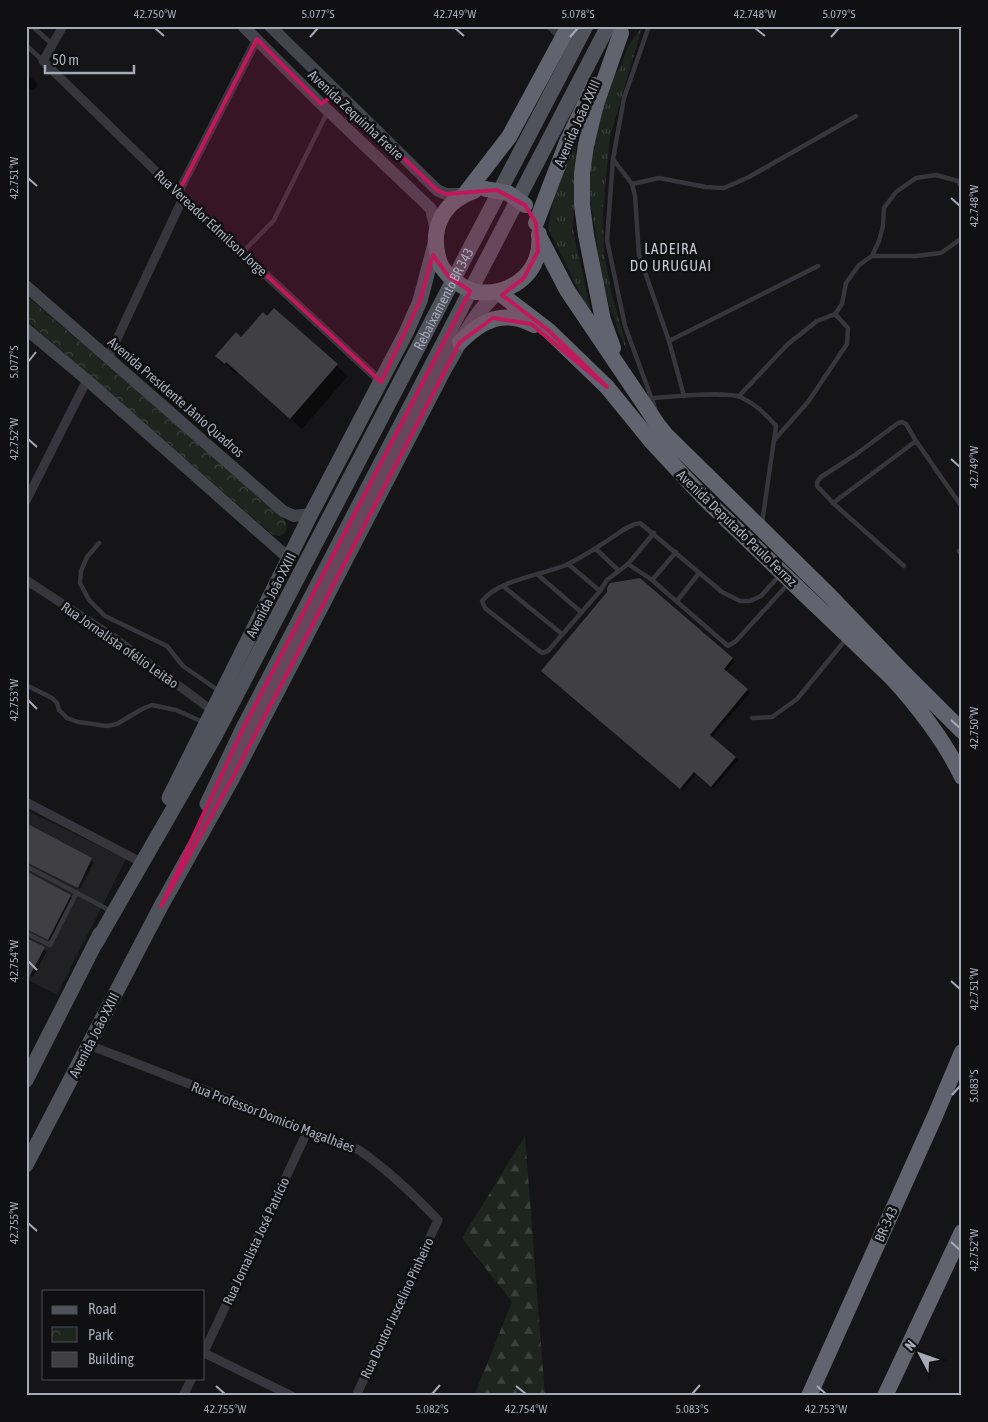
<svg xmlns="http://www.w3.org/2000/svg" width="988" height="1422" font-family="'Asap Condensed',sans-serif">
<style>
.built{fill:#212124}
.grass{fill:url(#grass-tufts)}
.forest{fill:url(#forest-firs)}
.park{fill:url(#park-crowns)}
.shadow{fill:#0007}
.building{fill:#3f3f44}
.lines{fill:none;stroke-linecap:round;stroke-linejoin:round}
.lane{stroke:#36363c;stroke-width:4.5}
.street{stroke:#36363c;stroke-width:9}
.secondary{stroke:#43454d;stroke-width:12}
.primary{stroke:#51535c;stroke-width:15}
.highway{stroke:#61646e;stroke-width:16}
.highway-bridge{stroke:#61646e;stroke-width:16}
.marked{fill:#c2185b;fill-opacity:0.2;stroke:#c2185b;stroke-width:4;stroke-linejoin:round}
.ticks{fill:none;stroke:#a6aab8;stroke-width:2}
.labels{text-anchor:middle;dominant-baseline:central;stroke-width:5;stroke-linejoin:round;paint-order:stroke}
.street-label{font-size:14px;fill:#a6aab8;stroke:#101012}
.neighbourhood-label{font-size:15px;letter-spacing:1px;fill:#c7cad4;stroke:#101012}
.neatline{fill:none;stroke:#a6aab8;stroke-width:2}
.ticks-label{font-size:12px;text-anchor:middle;fill:#a6aab8}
</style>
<defs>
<pattern id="grass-tufts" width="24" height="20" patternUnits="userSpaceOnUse" patternTransform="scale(1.25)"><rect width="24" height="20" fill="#1d251e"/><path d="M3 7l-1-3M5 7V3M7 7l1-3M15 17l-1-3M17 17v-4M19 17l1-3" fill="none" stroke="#3b423d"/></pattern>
<pattern id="forest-firs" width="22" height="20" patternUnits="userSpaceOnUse" patternTransform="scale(1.25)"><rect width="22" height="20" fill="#1d251e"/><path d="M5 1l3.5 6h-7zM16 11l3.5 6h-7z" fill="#3b423d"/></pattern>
<pattern id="park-crowns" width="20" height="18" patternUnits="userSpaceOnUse" patternTransform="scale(1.25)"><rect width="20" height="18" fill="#1d251e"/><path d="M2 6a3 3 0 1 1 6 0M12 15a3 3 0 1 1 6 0" fill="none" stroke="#3b423d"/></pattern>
</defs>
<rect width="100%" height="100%" fill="#151517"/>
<!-- built -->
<path class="built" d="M 26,810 L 126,859 L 57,995 L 26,979 Z"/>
<!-- grass -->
<path class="grass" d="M 642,27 L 610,137 L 603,210 L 604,253 L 612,295 L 629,355 L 619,333 L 607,298 L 602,276 L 590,199 L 590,174 L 594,139 L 607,80 L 619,70 L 628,46 Z
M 576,135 L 573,230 L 593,320 L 548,228 L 558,174 Z"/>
<!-- forest -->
<path class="forest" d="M 525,1136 L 545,1396 L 474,1396 L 512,1302 L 462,1238 Z"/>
<!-- park -->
<path class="park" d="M 26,295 L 285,520 C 288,527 287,532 280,536 L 273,535 L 26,320 Z"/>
<!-- shadow -->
<path class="shadow" d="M 26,73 L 38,84 L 34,90 L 30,90 L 26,96 Z
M 274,309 L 348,376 L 302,429 L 238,372 L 236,374 L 217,356 L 267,317 Z
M 639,580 L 735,661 L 725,672 L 750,693 L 711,738 L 738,760 L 714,788 L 697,773 L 683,790 L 544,673 Z
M 26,824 L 94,862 L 80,889 L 31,864 L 26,865 Z
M 26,872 L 73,898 L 51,941 L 31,931 L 26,932 Z
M 26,939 L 47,951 L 33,977 L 26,974 Z"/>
<!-- building -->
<path class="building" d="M 274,308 L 338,364 L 290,419 L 226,362 L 225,364 L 215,356 L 236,332 L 241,337 L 263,312 L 267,316 Z
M 640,578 L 733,658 L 724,669 L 748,689 L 710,735 L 736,757 L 711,787 L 694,772 L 680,789 L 541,671 L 607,592 L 607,588 L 610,583 Z
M 26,823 L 92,858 L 78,888 L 26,862 Z
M 26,871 L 71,895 L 48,940 L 26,929 Z
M 26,938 L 45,947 L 26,983 Z"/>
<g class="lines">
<!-- lane -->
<path class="lane" d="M 32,26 L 52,44
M 649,26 L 624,98 L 613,159 L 607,240 L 625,326 L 655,408
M 26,45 L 43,61
M 613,159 L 632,184 L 635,196 L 639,255 L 669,341 L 684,396
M 632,184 L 659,178 L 706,187 L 724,188 L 749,177 L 856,116
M 243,252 L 274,220 L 327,113
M 872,256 L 916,256 L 941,253 L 962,238
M 669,341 L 818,266
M 739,396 L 788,344 L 817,321 L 835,314 L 842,304 L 846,283 L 859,265 L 872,256 L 879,241 L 883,226 L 884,208 L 896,192 L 916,178 L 936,175 L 958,181 L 962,188
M 651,398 C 670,397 724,391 740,397 C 754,403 766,414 776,426 L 762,523
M 775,439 L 808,402 L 847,344 L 848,328 L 835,314
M 916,441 L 906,424 L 902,422 L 898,423 L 855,455 L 821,477 L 817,482 L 817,486 L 833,503 L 916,441 L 962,507
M 833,503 L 904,566
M 99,543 L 87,557 L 81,571 L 80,583 L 89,600 L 105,616 L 167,646 L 183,666 L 219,691
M 596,549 L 618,570
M 959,551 L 962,555
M 568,564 L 600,591
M 628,564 L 654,533
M 538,575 L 581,612
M 779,576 L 761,596 L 750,601 L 740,601 L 722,592 L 640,523 C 628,525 619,533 610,539 C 596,548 581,558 566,565 C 542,575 498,580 482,601 L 485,608 L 542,653 L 548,651 L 600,591 L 607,580 L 628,564 L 652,580 L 728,646 L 736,641 L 788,584
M 652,580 L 676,552
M 503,586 L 562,634
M 677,601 L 699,573
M 30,687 L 52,698 L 57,703 L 59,710 L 67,718 L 78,722 L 107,726 L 117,724 L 142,709 L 152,705 L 176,710 L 203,722
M 752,718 L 772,717 L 797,699 L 847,638
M 26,866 L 111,911
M 26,933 L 50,945 L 77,892"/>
<!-- street -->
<path class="street" d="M 63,26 L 43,61 L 178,193 L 381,382
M 551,26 L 563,38
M 178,193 L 257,39
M 108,358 L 183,198
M 26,501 L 87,380
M 26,580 L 113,637 L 213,711
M 26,802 L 137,860
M 89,1045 L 359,1150 C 385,1168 416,1197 438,1220 L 356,1396
M 204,1352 L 308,1130
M 204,1353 L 292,1396
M 183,1396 L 192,1378"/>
<!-- secondary -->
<path class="secondary" d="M 243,26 L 319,102 L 424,202 L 431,209 L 436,231
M 270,26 L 437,190 L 446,194 L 465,194
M 26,286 L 283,511 L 294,516 L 311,514
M 26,329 L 87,380 L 285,555 L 287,562"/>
<!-- primary -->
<g class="primary">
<path d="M 169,798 L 311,514 L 406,333 L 420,301 L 435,244"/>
<path d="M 207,804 L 243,728 L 608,26"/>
<path id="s1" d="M 96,943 L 215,736 L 586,26"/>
<path d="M 26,1080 L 100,934"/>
<path d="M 26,1165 L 161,906 L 232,779 L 444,370 C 460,343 474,313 498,292"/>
</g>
<!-- highway -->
<path class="highway" d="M 465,194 L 509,137 L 569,26
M 536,223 L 567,142 L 594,85
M 539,236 L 567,290 L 658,425 L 666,435 L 830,596 L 902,671 L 962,731
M 441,266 C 428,233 440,203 474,191
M 476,292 C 512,296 543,272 539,234
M 498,292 L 548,330 L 607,387 L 651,441 L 705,499 L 892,678 C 917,705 946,743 962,777
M 460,342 C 482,320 504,309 534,325
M 613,348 L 603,320 L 586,235 L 582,205 L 582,173 L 586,145 L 596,104 L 621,33
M 809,1396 L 935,1116 L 962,1052
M 885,1396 L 962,1232"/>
<!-- highway-bridge -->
<path class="highway-bridge" d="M 486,189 L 508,193 L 525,205
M 441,266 C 451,280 461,287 476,292"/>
</g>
<!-- marked area -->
<path class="marked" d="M 257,39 L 321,104 L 336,93 L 437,190 L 446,194 L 497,190 L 525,205 L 536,223 L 538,251 L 524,278 L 502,295 L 548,330 L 607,387 L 531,324 L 493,318 L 460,342 L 232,779 L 161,906 L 243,728 L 470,291 L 448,276 L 433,255 L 420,301 L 381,382 L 178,193 Z"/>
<!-- ticks -->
<path class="ticks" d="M 155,28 L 164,36M 455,28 L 464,36M 755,28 L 765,36M 310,37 L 318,28M 570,37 L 578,28M 831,37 L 839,28M 28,178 L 37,186M 951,198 L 960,206M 28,362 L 36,352M 28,439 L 37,447M 951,459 L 960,467M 28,700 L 37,709M 951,720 L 960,728M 28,961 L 37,970M 951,981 L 960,989M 952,1095 L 960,1086M 28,1223 L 37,1231M 951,1242 L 960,1250M 216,1386 L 225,1394M 516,1386 L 526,1394M 817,1386 L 826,1394M 432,1394 L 440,1385M 692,1394 L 700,1385"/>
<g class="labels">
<!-- street labels -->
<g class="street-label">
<text transform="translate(356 115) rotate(43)">Avenida Zequinha Freire</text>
<text transform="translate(577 123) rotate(-66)">Avenida João XXIII</text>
<text transform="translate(211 223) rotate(43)">Rua Vereador Edmilson Jorge</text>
<text stroke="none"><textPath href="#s1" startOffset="732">Rebaixamento BR 343</textPath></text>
<text transform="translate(176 397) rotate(41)">Avenida Presidente Jânio Quadros</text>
<text transform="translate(737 528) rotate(44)">Avenida Deputado Paulo Ferraz</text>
<text transform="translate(271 595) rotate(-63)">Avenida João XXIII</text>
<text transform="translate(120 645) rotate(35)">Rua Jornalista ofélio Leitão</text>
<text transform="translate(94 1035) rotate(-63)">Avenida João XXIII</text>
<text transform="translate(273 1117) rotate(21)">Rua Professor Domicio Magalhães</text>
<text transform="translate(886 1224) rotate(-66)">BR-343</text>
<text transform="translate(256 1241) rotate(-65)">Rua Jornalista José Patrício</text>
<text transform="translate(397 1308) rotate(-65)">Rua Doutor Juscelino Pinheiro</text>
</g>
<!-- neighbourhood labels -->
<g class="neighbourhood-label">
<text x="671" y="248">LADEIRA<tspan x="671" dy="17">DO URUGUAI</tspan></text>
</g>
</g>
<!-- border -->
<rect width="988" height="1422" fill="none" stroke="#101012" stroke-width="55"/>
<!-- legend -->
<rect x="42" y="1290" width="162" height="90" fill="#101012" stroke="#4c4e54"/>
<rect x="52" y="1306" width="25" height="8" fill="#51535c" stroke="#4c4e54"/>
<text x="88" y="1314" font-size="15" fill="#a6aab8">Road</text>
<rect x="52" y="1327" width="25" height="15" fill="url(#park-crowns)" stroke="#4c4e54"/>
<text x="88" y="1340" font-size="15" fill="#a6aab8">Park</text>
<rect x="52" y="1352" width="25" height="15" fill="#3f3f44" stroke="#4c4e54"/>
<text x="88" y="1364" font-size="15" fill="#a6aab8">Building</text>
<!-- north arrow -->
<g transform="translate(920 1354) rotate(311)" stroke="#101012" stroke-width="4" paint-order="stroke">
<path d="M0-4L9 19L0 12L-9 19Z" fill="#a6aab8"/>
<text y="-8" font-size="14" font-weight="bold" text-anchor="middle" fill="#a6aab8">N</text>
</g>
<!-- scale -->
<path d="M45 65v8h89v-8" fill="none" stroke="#a6aab8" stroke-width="2.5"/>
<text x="52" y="65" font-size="15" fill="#a6aab8" stroke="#101012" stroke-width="4" paint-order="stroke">50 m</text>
<rect x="28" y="28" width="932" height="1366" class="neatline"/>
<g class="ticks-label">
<text x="155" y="18">42.750°W</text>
<text x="318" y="18">5.077°S</text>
<text x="455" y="18">42.749°W</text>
<text x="578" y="18">5.078°S</text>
<text x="755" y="18">42.748°W</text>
<text x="839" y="18">5.079°S</text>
<text transform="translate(14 178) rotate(-90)" y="4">42.751°W</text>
<text transform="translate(974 206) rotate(-90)" y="4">42.748°W</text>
<text transform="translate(14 362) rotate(-90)" y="4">5.077°S</text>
<text transform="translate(14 439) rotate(-90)" y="4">42.752°W</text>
<text transform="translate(974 467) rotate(-90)" y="4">42.749°W</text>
<text transform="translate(14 700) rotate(-90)" y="4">42.753°W</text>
<text transform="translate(974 728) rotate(-90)" y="4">42.750°W</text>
<text transform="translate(14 961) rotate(-90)" y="4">42.754°W</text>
<text transform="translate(974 989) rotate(-90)" y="4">42.751°W</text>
<text transform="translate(974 1086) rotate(-90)" y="4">5.083°S</text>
<text transform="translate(14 1223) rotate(-90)" y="4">42.755°W</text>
<text transform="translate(974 1250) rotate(-90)" y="4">42.752°W</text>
<text x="225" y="1413">42.755°W</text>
<text x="432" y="1413">5.082°S</text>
<text x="526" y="1413">42.754°W</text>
<text x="692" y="1413">5.083°S</text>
<text x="826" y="1413">42.753°W</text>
</g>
</svg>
